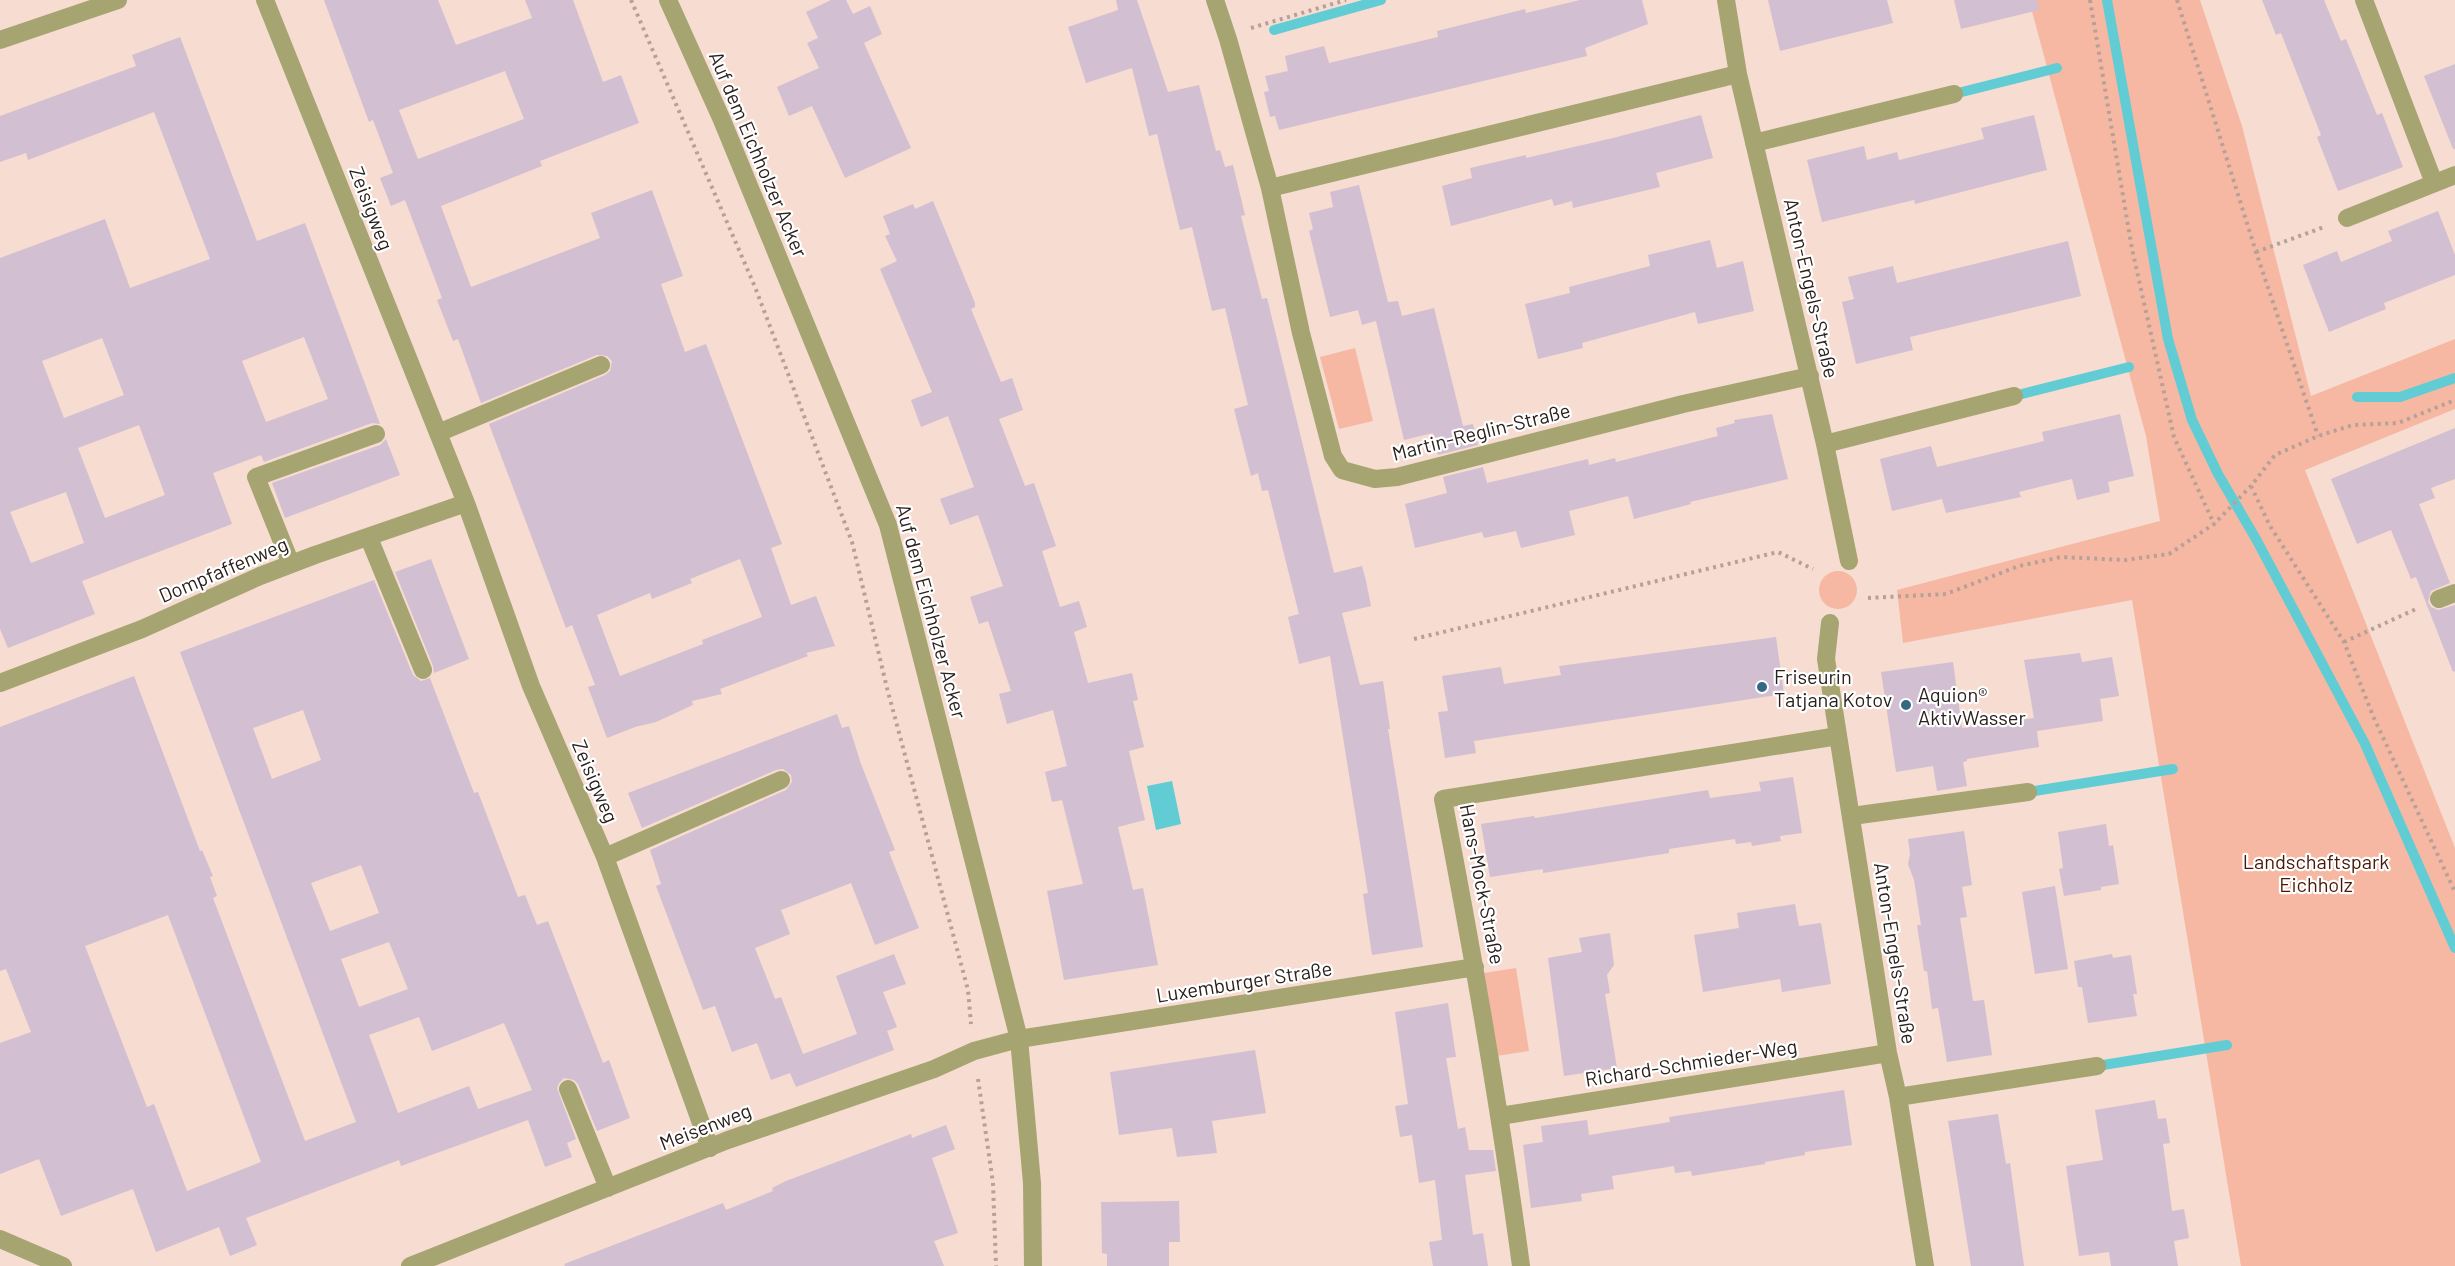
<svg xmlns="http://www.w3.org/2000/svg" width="2455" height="1266" font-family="Barlow,sans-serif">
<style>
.green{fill:#f6b8a2}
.water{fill:#62ccd4}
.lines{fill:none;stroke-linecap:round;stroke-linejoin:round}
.stream{stroke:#62ccd4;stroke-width:10}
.building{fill:#d2bfd1;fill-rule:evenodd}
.path{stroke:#b6a199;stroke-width:4;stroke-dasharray:3 4.5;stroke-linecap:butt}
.minor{stroke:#a6a470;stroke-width:18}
.poi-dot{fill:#346885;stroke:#fff;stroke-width:2}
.labels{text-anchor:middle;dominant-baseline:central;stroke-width:4.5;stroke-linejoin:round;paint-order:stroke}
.street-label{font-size:20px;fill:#2a211d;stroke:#fff}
.poi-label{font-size:20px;fill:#2a211d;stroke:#fff;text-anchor:start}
.park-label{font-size:20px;fill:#471906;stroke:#fff}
</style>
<rect width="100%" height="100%" fill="#f7dcd2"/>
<!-- green -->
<path class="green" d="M 2029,0 L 2200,0 L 2242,126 L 2311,396 L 2455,339 L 2455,409 L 2305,470 L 2455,848 L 2455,1266 L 2241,1266 L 2132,600 L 1903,643 L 1897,590 L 2160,521 L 2146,436 Z
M 1355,348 L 1373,421 L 1339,429 L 1320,357 Z
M1819 590a19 19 0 1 1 38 0a19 19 0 1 1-38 0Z
M 1516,968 L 1529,1051 L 1496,1056 L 1484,973 Z"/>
<!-- water -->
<path class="water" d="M 1172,781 L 1181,824 L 1156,830 L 1147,786 Z"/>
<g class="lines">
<!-- stream -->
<path class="stream" d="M 2107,0 L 2168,339 L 2192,420 L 2218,474 L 2256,539 L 2365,744 L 2455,948
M 1274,30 L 1381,0
M 1954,94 L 2057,68
M 2014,396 L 2129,367
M 2357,397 L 2400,397 L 2455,378
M 2028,792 L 2173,769
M 2097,1066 L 2227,1045"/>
</g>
<!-- building -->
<path class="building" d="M 324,0 L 438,0 L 456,45 L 532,18 L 525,0 L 573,0 L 603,82 L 621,75 L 639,123 L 540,161 L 542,166 L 441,206 L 471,287 L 600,238 L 591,213 L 652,190 L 683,276 L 661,284 L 685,352 L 706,344 L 782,544 L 771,548 L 791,605 L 816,596 L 835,646 L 806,653 L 808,656 L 720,689 L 722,694 L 692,701 L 693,705 L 656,722 L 635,727 L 607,738 L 588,687 L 595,685 L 572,625 L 566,628 L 489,424 L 605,375 L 610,371 L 612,361 L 607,356 L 597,355 L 481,403 L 458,339 L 453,341 L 437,300 L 442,298 L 405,200 L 391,206 L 380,178 L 393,173 L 373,120 L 369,122 ZM 505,71 L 524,119 L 418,159 L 399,110 ZM 740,559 L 762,617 L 702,640 L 703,644 L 620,676 L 597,615 L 650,593 L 652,599 L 692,583 L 690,579 Z
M 831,0 L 846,0 L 853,14 L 870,6 L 882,34 L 864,43 L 911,148 L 845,178 L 812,106 L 789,116 L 777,87 L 819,68 L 807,43 L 818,38 L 806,12 Z
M 1116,0 L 1137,0 L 1168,92 L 1199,85 L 1216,151 L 1220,150 L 1225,167 L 1233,165 L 1245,215 L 1241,216 L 1262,299 L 1267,298 L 1334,573 L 1362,566 L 1366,581 L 1371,606 L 1342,613 L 1360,685 L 1383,681 L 1390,729 L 1388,729 L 1423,947 L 1372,955 L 1363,894 L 1368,893 L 1330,656 L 1299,664 L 1288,617 L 1299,614 L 1268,490 L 1262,491 L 1258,473 L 1251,476 L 1234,409 L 1248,405 L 1225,308 L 1212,311 L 1192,227 L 1180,230 L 1157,134 L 1149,136 L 1132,68 L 1086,83 L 1068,27 L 1118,10 Z
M 1580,0 L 1642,0 L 1648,24 L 1585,48 L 1587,56 L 1504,76 L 1279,130 L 1275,116 L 1270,117 L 1264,92 L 1269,91 L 1265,76 L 1288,71 L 1285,56 L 1324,46 L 1329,63 L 1438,37 L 1437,31 L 1525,9 L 1526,13 Z
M 1768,0 L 1887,0 L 1893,23 L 1780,51 Z
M 1954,0 L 2037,0 L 2039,10 L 1961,29 Z
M 2262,0 L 2324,0 L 2341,41 L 2346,39 L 2377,115 L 2382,113 L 2403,167 L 2338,191 L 2317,137 L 2321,135 L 2281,33 L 2276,35 Z
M 180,37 L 257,241 L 305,223 L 380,424 L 372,423 L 264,462 L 261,455 L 213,473 L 232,524 L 82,581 L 95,614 L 8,648 L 0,629 L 0,258 L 105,219 L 130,288 L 210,259 L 154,112 L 28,160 L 26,153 L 0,162 L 0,116 L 136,66 L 132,55 ZM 304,337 L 328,399 L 266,422 L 242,361 ZM 102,338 L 124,395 L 64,418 L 42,361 ZM 139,425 L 165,495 L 105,518 L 78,448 ZM 66,492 L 84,543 L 31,563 L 10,512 Z
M 2455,64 L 2455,149 L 2453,149 L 2424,76 Z
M 1701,115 L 1713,158 L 1656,173 L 1660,187 L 1573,208 L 1572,201 L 1554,206 L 1552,199 L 1451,226 L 1442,186 L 1472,178 L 1470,168 L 1526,155 L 1526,158 L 1613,138 Z
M 2034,115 L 2047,170 L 1915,204 L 1914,200 L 1822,222 L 1807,160 L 1864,146 L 1867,160 L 1897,152 L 1899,160 L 1984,139 L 1981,128 Z
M 1359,185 L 1388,302 L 1398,301 L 1402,316 L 1434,308 L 1463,426 L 1473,424 L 1478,445 L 1438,455 L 1433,433 L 1404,440 L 1376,321 L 1362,325 L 1358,310 L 1330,317 L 1309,231 L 1313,229 L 1309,213 L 1333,207 L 1330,192 Z
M 933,201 L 975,303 L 975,307 L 971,309 L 1001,382 L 1012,378 L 1023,410 L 999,419 L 1025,486 L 1034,483 L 1056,546 L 1042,551 L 1060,607 L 1079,601 L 1087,627 L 1074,632 L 1088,683 L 1132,673 L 1138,700 L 1133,701 L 1144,747 L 1129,751 L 1145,820 L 1118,827 L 1133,890 L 1143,888 L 1158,965 L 1064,980 L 1047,891 L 1083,884 L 1062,800 L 1052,802 L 1045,772 L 1067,766 L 1053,710 L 1007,724 L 999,694 L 1011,691 L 988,621 L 979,624 L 970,597 L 1003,586 L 978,515 L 950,525 L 940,499 L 974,487 L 948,416 L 921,427 L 911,400 L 932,392 L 880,269 L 897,261 L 885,236 L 890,234 L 883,216 L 913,204 L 915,209 Z
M 2438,211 L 2455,255 L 2455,275 L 2384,303 L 2386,309 L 2329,332 L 2303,265 L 2337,251 L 2341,262 L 2392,241 L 2388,231 Z
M 1710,240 L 1717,268 L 1743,261 L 1754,311 L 1698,324 L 1695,312 L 1582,343 L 1583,348 L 1538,359 L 1525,304 L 1570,293 L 1569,287 L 1650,266 L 1648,255 Z
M 2068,241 L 2081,296 L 1910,337 L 1913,350 L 1856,364 L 1842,302 L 1854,299 L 1848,277 L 1893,266 L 1897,283 Z
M 1772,414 L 1788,479 L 1690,502 L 1691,504 L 1634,519 L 1628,496 L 1569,511 L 1575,535 L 1521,548 L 1516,531 L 1484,538 L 1482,532 L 1415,548 L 1405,504 L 1447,493 L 1443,477 L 1483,467 L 1487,483 L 1588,459 L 1589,465 L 1615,458 L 1616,462 L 1718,436 L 1716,428 L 1735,423 L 1734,420 Z
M 2120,414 L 2134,476 L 2108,482 L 2110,492 L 2077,500 L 2072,479 L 2019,492 L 2021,497 L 1946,513 L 1942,499 L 1892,511 L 1880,459 L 1931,446 L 1937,467 L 2044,441 L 2042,432 Z
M 2455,428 L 2455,479 L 2431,488 L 2435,498 L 2419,504 L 2450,583 L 2431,591 L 2428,602 L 2431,607 L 2438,610 L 2455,605 L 2455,671 L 2453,672 L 2416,577 L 2411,579 L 2391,530 L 2357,544 L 2331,479 Z
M 386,439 L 400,475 L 285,518 L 272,483 L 380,445 Z
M 431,559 L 469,659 L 434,673 L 433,666 L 395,572 Z
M 374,580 L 413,675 L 421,681 L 430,678 L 474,793 L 478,792 L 518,897 L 525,895 L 537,925 L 548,921 L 603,1063 L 609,1060 L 630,1118 L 597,1131 L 578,1084 L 574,1080 L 564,1078 L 559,1083 L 557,1088 L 576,1139 L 567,1143 L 572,1157 L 545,1167 L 528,1120 L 401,1166 L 399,1160 L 246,1218 L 257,1245 L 230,1256 L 219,1227 L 156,1252 L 133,1189 L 61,1216 L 39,1159 L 0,1174 L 0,1043 L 31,1032 L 6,969 L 0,971 L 0,727 L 134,676 L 200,851 L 202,850 L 213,876 L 210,877 L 217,896 L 213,898 L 305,1141 L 356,1122 L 180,652 ZM 303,710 L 321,760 L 272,779 L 253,728 ZM 361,865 L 379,913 L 330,931 L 311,883 ZM 168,915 L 261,1162 L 187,1191 L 154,1104 L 147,1107 L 85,946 ZM 389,942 L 408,989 L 359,1007 L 341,959 ZM 419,1017 L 432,1051 L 504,1023 L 532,1090 L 478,1109 L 469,1086 L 398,1113 L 369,1035 Z
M 1776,637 L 1784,694 L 1474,741 L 1476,753 L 1445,758 L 1438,712 L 1448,711 L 1442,676 L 1501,667 L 1504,684 L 1561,675 L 1559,666 Z
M 2080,653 L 2082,662 L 2112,657 L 2119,696 L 2100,699 L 2103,721 L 2037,731 L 2039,747 L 1967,759 L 1967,761 L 1963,762 L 1967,786 L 1937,791 L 1933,766 L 1896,772 L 1881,672 L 1953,662 L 1962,728 L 2034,718 L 2024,660 Z
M 837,714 L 842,728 L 849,726 L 861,764 L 895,850 L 889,852 L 919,928 L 875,945 L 851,883 L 781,910 L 790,934 L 755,948 L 775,999 L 781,997 L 803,1054 L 857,1034 L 836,976 L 894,954 L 906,984 L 883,992 L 897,1027 L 887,1031 L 894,1050 L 796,1087 L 790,1073 L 771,1080 L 757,1043 L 732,1052 L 715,1006 L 703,1010 L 656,886 L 661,884 L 650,850 L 786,790 L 792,782 L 791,775 L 783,769 L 776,770 L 642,828 L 628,793 Z
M 1793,777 L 1802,833 L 1780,836 L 1781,841 L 1752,846 L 1751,842 L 1736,844 L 1735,839 L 1669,849 L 1669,853 L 1543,873 L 1543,869 L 1490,877 L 1481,824 L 1534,816 L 1535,818 L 1708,790 L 1710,798 L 1761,791 L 1759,782 Z
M 2106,824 L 2109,846 L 2113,845 L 2119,884 L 2101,887 L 2101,890 L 2064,896 L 2059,869 L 2063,868 L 2058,832 Z
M 1964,831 L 1972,885 L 1962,887 L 1967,917 L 1960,918 L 1973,1001 L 1984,1000 L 1992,1055 L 1947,1062 L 1938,1008 L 1932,1009 L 1927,971 L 1924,971 L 1917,925 L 1921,925 L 1914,880 L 1908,864 L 1910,854 L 1908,839 Z
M 2055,886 L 2068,969 L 2035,974 L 2022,892 Z
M 1795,904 L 1799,926 L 1821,923 L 1831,984 L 1782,992 L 1780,979 L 1703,992 L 1694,935 L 1739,928 L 1737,913 Z
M 1610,933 L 1614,965 L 1607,975 L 1610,993 L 1605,994 L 1617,1068 L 1564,1076 L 1548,958 L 1582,952 L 1579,938 Z
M 2112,954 L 2113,958 L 2131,955 L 2137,994 L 2133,994 L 2137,1016 L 2088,1023 L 2082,987 L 2078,987 L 2074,961 Z
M 1448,1003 L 1456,1057 L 1446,1058 L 1458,1129 L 1465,1127 L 1469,1150 L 1493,1150 L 1496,1171 L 1465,1175 L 1473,1235 L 1483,1233 L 1488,1266 L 1433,1266 L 1429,1242 L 1442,1240 L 1435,1180 L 1419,1183 L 1412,1135 L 1400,1137 L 1395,1106 L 1408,1104 L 1395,1012 Z
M 1255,1050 L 1266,1113 L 1212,1121 L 1217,1153 L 1177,1157 L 1172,1128 L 1119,1135 L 1110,1072 Z
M 1844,1090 L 1852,1145 L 1805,1152 L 1805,1155 L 1765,1162 L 1765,1164 L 1692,1176 L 1691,1171 L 1675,1173 L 1674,1166 L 1612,1176 L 1614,1189 L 1581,1194 L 1582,1201 L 1531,1208 L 1523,1145 L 1543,1142 L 1541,1126 L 1587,1120 L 1589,1135 L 1670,1122 L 1669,1117 Z
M 2155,1100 L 2158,1119 L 2166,1118 L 2170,1143 L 2163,1144 L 2172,1211 L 2184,1209 L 2189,1238 L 2174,1241 L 2178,1266 L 2111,1266 L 2109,1252 L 2079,1256 L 2066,1166 L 2103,1160 L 2095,1110 Z
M 1998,1114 L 2006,1164 L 2010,1163 L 2024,1266 L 1971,1266 L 1948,1121 Z
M 946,1125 L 955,1149 L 932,1158 L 958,1233 L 934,1241 L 944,1266 L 565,1266 L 564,1264 L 723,1203 L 726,1210 L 773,1191 L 772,1188 L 786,1181 L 911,1134 L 912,1138 Z
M 1179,1201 L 1180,1242 L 1169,1242 L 1169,1266 L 1107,1266 L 1107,1254 L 1102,1253 L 1101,1202 Z"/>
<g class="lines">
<!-- path -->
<path class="path" d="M 631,0 L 755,287 L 852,542 L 887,688 L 968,990 L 971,1024
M 2090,0 L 2132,249 L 2174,437 L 2214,524
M 2177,0 L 2256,252 L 2318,436
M 1251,28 L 1346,0
M 2256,252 L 2324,227
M 2251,486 L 2270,526 L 2344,642 L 2373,716 L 2455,892
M 1868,598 L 1946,594 L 2019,566 L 2061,557 L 2125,560 L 2169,554 L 2214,524 L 2251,486 L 2275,455 L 2318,436 L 2353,425 L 2398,423 L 2455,400
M 1414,639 L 1778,552 L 1813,569
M 2344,642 L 2416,609
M 978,1079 L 993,1183 L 996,1266"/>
<!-- minor -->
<path class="minor" d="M 265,0 L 466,503 L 531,686 L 605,857 L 710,1148
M 668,0 L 722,120 L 888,525 L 1019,1039 L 1032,1183 L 1033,1266
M 1215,0 L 1228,39 L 1270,188
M 1726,0 L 1738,74 L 1825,444 L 1849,561
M 2364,0 L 2434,183
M 0,40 L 118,0
M 1738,74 L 1270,188 L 1301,333 L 1333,456 L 1342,470 L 1375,479 L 1397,477 L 1683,404 L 1810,376
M 1754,143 L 1954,94
M 2347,218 L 2455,175
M 438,433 L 601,365
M 1825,444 L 2014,396
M 369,538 L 423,670
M 291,564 L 256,477 L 376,434
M 2439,599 L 2455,593
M 1830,623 L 1826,659 L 1888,1053 L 1898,1097 L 1925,1266
M 0,683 L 142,629 L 260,576 L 315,555 L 466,503
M 1852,816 L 2028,792
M 605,857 L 781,780
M 568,1089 L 608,1188
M 1898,1097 L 2097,1066
M 1500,1116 L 1888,1053
M 0,1239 L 63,1266
M 410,1266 L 728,1140 L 934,1069 L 974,1051 L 1019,1039 L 1475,967
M 1521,1266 C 1500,1109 1473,954 1443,799 L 1838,736"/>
</g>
<!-- markers -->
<g class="poi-dot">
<circle cx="1762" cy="687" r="6"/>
<circle cx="1906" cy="705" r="6"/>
</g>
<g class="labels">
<!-- street labels -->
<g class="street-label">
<text transform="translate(759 154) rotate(67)">Auf dem Eichholzer Acker</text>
<text transform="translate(372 208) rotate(69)">Zeisigweg</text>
<text transform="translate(1812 288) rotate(77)">Anton-Engels-Straße</text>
<text transform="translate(1481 431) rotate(-14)">Martin-Reglin-Straße</text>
<text transform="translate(223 569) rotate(-23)">Dompfaffenweg</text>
<text transform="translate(932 611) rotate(75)">Auf dem Eichholzer Acker</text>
<text transform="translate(596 781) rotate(67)">Zeisigweg</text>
<text transform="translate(1483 884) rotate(79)">Hans-Mock-Straße</text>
<text transform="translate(1896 953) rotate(81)">Anton-Engels-Straße</text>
<text transform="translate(1244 981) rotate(-9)">Luxemburger Straße</text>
<text transform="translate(1691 1062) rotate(-9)">Richard-Schmieder-Weg</text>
<text transform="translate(705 1126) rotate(-21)">Meisenweg</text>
</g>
<!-- poi labels -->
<g class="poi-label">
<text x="1774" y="676">Friseurin<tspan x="1774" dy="23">Tatjana Kotov</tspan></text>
<text x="1918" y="694">Aquion®<tspan x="1918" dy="23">AktivWasser</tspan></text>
</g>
<!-- park labels -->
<g class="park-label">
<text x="2316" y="861">Landschaftspark<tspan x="2316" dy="23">Eichholz</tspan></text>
</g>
</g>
</svg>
